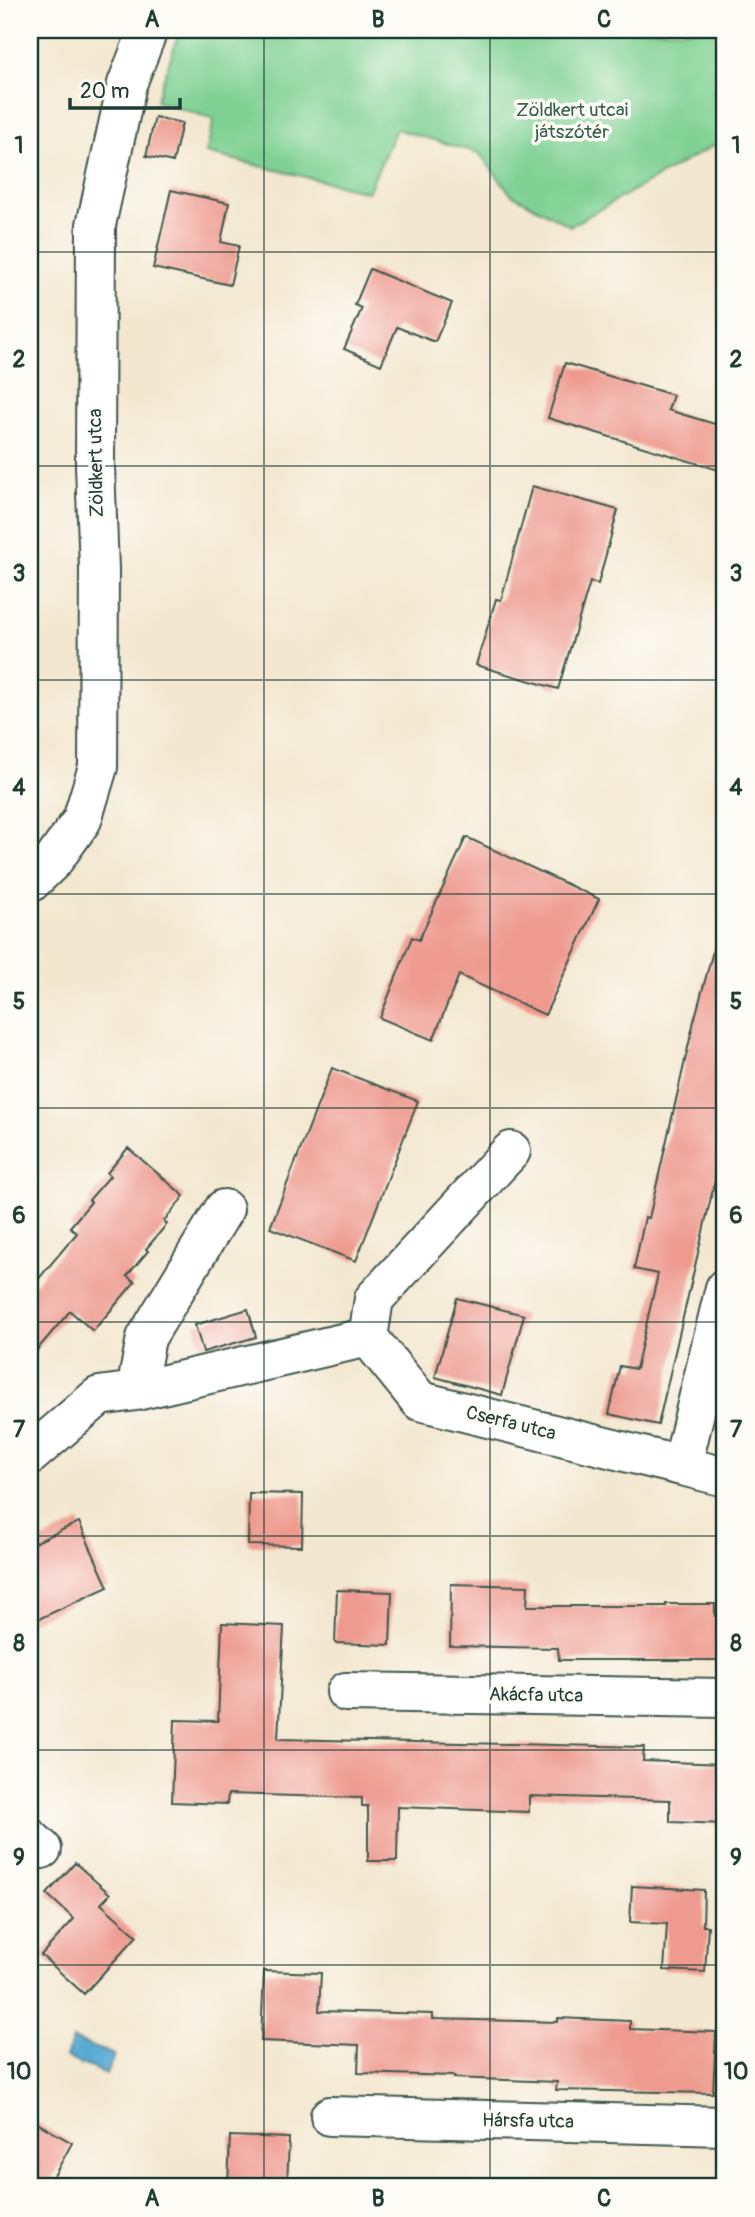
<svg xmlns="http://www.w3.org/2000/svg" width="755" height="2217" font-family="Pangolin,sans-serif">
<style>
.green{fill:#7fd193;stroke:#4f8764;stroke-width:2}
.water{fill:#55a7d0;stroke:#3a7282;stroke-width:2}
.building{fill:#ee9a8e}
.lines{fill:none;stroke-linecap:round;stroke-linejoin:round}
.minor-casing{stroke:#3f564b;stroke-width:42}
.minor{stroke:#fff;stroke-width:38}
.grid{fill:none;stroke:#1f3d34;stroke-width:2;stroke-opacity:0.55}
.labels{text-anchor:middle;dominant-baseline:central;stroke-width:7;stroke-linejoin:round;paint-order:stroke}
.park-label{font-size:19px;fill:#37624c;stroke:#fdfcf7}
.street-label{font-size:19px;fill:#1f3d34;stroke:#fdfcf7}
.neatline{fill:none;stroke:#1f3d34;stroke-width:2.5}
.grid-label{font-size:23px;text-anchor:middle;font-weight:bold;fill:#1f3d34}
</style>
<rect width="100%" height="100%" fill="#fdfcf7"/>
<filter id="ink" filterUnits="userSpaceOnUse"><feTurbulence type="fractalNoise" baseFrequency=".0143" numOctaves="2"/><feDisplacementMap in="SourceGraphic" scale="14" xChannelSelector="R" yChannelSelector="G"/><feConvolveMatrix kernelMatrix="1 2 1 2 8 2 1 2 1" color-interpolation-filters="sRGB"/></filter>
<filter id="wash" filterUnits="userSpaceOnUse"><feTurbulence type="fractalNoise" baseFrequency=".00686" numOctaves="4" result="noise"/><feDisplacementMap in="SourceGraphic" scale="28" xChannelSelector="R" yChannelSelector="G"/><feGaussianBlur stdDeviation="1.57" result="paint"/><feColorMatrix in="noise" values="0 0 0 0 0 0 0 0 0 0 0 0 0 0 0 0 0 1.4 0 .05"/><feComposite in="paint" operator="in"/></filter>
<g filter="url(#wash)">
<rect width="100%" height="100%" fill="#f3e7cf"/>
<!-- green -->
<path class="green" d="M 180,30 L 714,30 L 725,32 L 725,139 L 570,226 L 511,194 L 479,153 L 396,129 L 368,192 L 206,153 L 214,119 L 156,101 Z"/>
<!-- water -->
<path class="water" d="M 73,2039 L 114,2055 L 107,2074 L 66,2058 Z"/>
<g id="blocks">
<!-- building -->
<path class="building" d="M 155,117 L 182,123 L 173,162 L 146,156 Z
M 171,190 L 229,203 L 221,242 L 239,246 L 230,285 L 153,268 Z
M 370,269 L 452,303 L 435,342 L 397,327 L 381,365 L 344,349 L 362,308 L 355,305 Z
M 565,363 L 673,395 L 668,410 L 725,427 L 725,472 L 548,418 Z
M 532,486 L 618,510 L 598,584 L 590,582 L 558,689 L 476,665 L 496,599 L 501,600 Z
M 466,837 L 599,899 L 545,1015 L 459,975 L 433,1040 L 380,1018 L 412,937 L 419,940 Z
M 716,940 L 725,941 L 725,1137 L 658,1425 L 609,1414 L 620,1366 L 636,1369 L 658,1274 L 634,1269 L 645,1217 L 649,1218 L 694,1021 Z
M 332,1068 L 418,1101 L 356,1261 L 270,1228 Z
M 128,1148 L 184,1196 L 164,1221 L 167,1224 L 146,1249 L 148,1251 L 127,1276 L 135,1282 L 93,1331 L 70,1311 L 30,1358 L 30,1289 L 77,1233 L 70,1227 L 91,1202 L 89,1200 L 110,1176 L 107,1173 Z
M 457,1298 L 524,1315 L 502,1395 L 435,1377 Z
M 248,1309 L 256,1337 L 203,1352 L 195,1325 Z
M 249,1493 L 303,1494 L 302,1546 L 248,1545 Z
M 79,1522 L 108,1587 L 30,1623 L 30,1545 Z
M 451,1584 L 528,1586 L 527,1606 L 666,1606 L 666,1604 L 715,1604 L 715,1616 L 718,1616 L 718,1660 L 559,1660 L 558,1648 L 450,1646 Z
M 337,1590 L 392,1592 L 390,1645 L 335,1643 Z
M 222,1623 L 284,1626 L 278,1739 L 644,1747 L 643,1761 L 725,1764 L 725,1824 L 670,1822 L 670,1800 L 529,1796 L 529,1812 L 398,1807 L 397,1861 L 368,1861 L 368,1806 L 362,1806 L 362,1798 L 228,1794 L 227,1804 L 172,1802 L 175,1720 L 218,1721 Z
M 75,1863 L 110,1894 L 101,1904 L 137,1936 L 84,1994 L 41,1955 L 74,1919 L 47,1894 Z
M 632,1886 L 704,1890 L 703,1926 L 708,1926 L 705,1972 L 664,1970 L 667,1924 L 630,1922 Z
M 264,1971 L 321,1973 L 319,2011 L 433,2014 L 433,2019 L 558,2022 L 558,2018 L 630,2021 L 630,2029 L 716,2032 L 713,2093 L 556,2090 L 557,2082 L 454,2078 L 454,2076 L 358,2073 L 359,2045 L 261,2041 Z
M 30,2119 L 72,2143 L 48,2187 L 30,2187 Z
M 230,2136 L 289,2138 L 287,2187 L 228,2187 Z"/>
</g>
</g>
<g filter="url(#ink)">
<use href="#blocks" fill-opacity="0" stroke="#3f564b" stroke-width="2"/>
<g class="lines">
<defs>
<path id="minor" d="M 30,883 L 53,861 L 82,820 L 98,767 L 99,569 L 95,466 L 96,225 L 127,84 L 148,30
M 725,1288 L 682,1466 L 725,1477
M 368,1337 L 374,1299 L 511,1151
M 136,1391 L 146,1338 L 224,1209
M 30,1455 L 99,1396 L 136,1391 L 368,1337 L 420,1401 L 682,1466
M 346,1692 L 725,1698
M 30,1838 L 42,1849
M 330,2116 L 725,2126"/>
</defs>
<!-- minor casing -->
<use href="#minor" class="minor-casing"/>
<!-- minor -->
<use href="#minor" class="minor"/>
</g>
</g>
<!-- grid -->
<path class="grid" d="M 264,30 L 264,2187M 490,30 L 490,2187M 30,252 L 725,252M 30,466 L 725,466M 30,680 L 725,680M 30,894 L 725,894M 30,1108 L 725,1108M 30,1322 L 725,1322M 30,1536 L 725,1536M 30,1750 L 725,1750M 30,1965 L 725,1965"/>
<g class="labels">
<!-- park labels -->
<g class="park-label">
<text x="572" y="110">Zöldkert utcai<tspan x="572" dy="22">játszótér</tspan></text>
</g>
<!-- street labels -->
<g class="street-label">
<text transform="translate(96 463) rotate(-91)">Zöldkert utca</text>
<text transform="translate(511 1423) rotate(14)">Cserfa utca</text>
<text transform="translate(536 1695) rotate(1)">Akácfa utca</text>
<text transform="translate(528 2121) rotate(1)">Hársfa utca</text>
</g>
</g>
<!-- margin -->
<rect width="755" height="2217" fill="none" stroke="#fdfcf7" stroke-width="77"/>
<!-- scale -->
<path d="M70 98v10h110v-10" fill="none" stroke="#1f3d34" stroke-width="3.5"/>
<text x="80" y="98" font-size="21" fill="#1f3d34" stroke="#fdfcf7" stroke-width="5" paint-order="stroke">20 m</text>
<rect x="38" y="38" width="678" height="2140" class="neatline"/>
<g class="grid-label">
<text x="152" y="27">A</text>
<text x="378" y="27">B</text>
<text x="604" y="27">C</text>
<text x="19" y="153">1</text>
<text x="736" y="153">1</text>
<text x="19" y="367">2</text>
<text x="736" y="367">2</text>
<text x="19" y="581">3</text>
<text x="736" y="581">3</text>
<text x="19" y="795">4</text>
<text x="736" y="795">4</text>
<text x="19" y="1009">5</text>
<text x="736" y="1009">5</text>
<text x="19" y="1223">6</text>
<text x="736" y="1223">6</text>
<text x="19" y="1437">7</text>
<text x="736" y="1437">7</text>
<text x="19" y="1651">8</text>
<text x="736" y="1651">8</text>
<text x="19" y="1865">9</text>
<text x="736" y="1865">9</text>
<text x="19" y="2079">10</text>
<text x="736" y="2079">10</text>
<text x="152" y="2206">A</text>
<text x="378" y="2206">B</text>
<text x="604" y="2206">C</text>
</g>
</svg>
